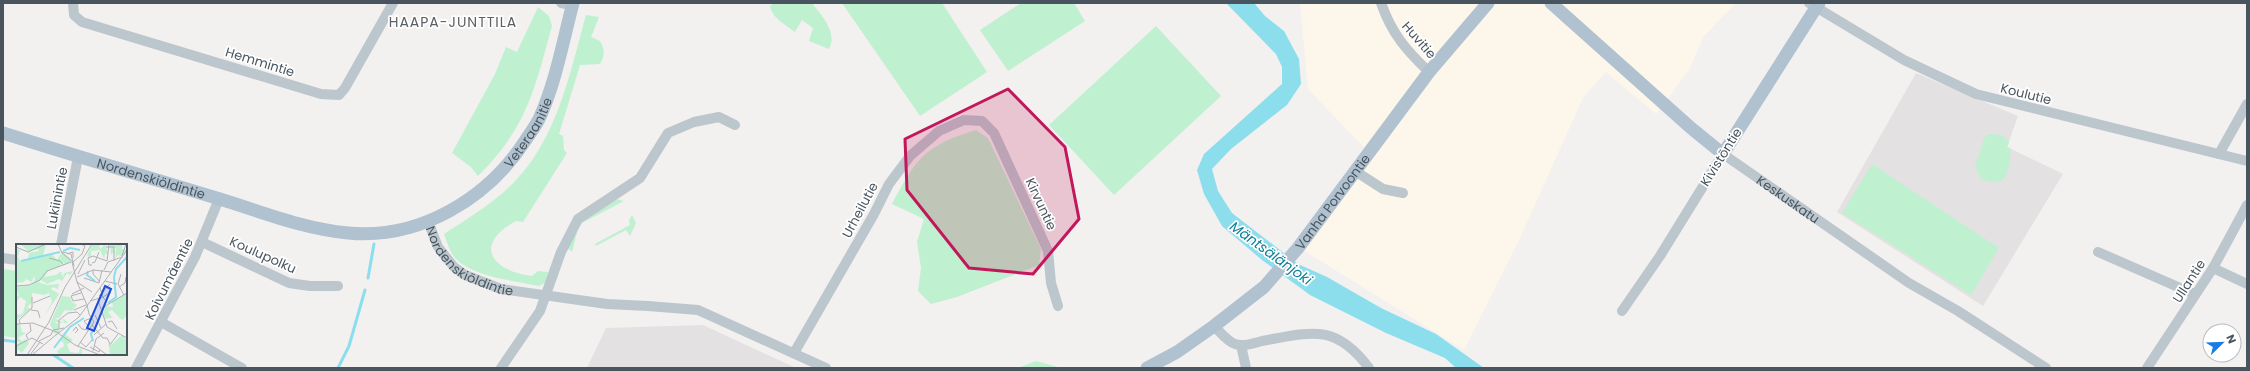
<svg xmlns="http://www.w3.org/2000/svg" width="2250" height="371" font-family="Poppins,sans-serif">
<style>
.commercial{fill:#fcf6eb}
.education{fill:#e4e1e3}
.green{fill:#bff0cf}
.water{fill:#8cdeed}
.lines{fill:none;stroke-linecap:round;stroke-linejoin:round}
.stream{stroke:#8cdeed;stroke-width:3}
.minor{stroke:#bcc6cd;stroke-width:10}
.major{stroke:#b0c1cf;stroke-width:13}
.marked{fill:#c2185b;fill-opacity:0.2;stroke:#c2185b;stroke-width:3;stroke-linejoin:round}
.labels{text-anchor:middle;dominant-baseline:central;stroke-width:3.5;stroke-linejoin:round;paint-order:stroke}
.street-label{font-size:13px;fill:#48555e;stroke:#fff}
.neighbourhood-label{font-size:14px;letter-spacing:1px;fill:#5d6165;stroke:#fff}
.water-label{font-size:14px;font-style:italic;fill:#0c8197;stroke:#fff}
.inset-river{fill:none;stroke:#8cdeed;stroke-width:2}
.inset-road{fill:none;stroke:#afb2b6;stroke-width:1}
.view{fill:#1d4ed8;fill-opacity:0.15;stroke:#1d4ed8;stroke-width:2}
.inset-edge{fill:none;stroke:#48555e;stroke-width:2}
</style>
<rect width="100%" height="100%" fill="#f3f0f0"/>
<!-- commercial -->
<path class="commercial" d="M 1300,3 L 1736,3 L 1704,36 L 1689,70 L 1656,114 L 1606,72 L 1583,98 L 1519,240 L 1464,350 L 1303,250 L 1372,156 L 1308,89 Z"/>
<!-- education -->
<path class="education" d="M 1916,73 L 2018,116 L 2007,147 L 2063,174 L 1983,306 L 1837,212 Z
M 703,325 L 796,368 L 587,368 L 606,328 Z"/>
<!-- green -->
<path class="green" d="M 773,3 L 812,3 C 821,15 838,32 829,49 L 809,41 L 813,28 L 802,20 L 795,32 C 786,25 772,18 770,6 Z
M 842,3 L 942,3 L 987,72 L 920,116 Z
M 1021,3 L 1074,3 L 1085,21 L 1008,71 L 980,30 Z
M 538,7 L 549,16 L 552,26 C 534,91 527,127 478,176 L 471,167 L 452,153 L 495,74 L 506,47 L 517,52 Z
M 586,15 L 599,17 L 591,37 L 600,41 C 605,50 605,55 600,64 L 580,65 L 559,134 L 563,136 L 564,150 L 567,153 L 523,222 L 516,221 C 473,244 491,271 532,276 L 538,271 L 548,272 C 547,279 546,284 539,286 C 515,281 474,277 456,259 C 450,253 447,242 444,234 C 462,222 482,210 499,196 C 555,151 568,80 586,15 Z
M 1156,26 L 1221,96 L 1114,195 L 1049,125 Z
M 976,130 L 988,138 L 1041,249 L 1039,265 L 957,297 L 931,304 L 918,291 L 921,268 L 917,242 L 924,219 L 892,204 C 917,158 924,146 976,130 Z
M 1990,134 L 2002,135 L 2009,142 L 2007,147 L 2011,149 C 2008,169 2011,190 1981,179 L 1975,166 L 1985,136 Z
M 1872,164 L 1999,248 L 1971,295 L 1842,213 Z
M 616,199 L 624,201 L 582,223 L 578,229 L 572,252 L 567,248 L 580,222 Z
M 632,215 L 636,223 L 630,236 L 626,230 L 596,246 L 595,244 L 630,225 L 629,220 Z
M 3,269 L 17,271 L 17,338 L 3,336 Z
M 1036,361 L 1058,367 L 1059,368 L 1018,368 Z"/>
<!-- water -->
<path class="water" d="M 1226,3 L 1254,3 L 1265,16 L 1284,31 L 1299,59 L 1301,84 L 1287,105 L 1231,149 L 1212,169 L 1218,191 L 1232,213 L 1298,264 L 1327,277 L 1381,308 L 1436,334 L 1484,368 L 1456,368 L 1445,358 L 1386,333 L 1310,295 L 1262,260 L 1222,226 L 1204,194 L 1197,170 L 1204,154 L 1282,84 L 1282,67 L 1276,54 Z"/>
<g class="lines">
<!-- stream -->
<path class="stream" d="M 368,278 L 374,244
M 3,340 L 17,342
M 52,354 L 73,368
M 338,368 L 349,346 L 365,290"/>
<!-- minor -->
<g class="minor">
<path d="M 73,3 L 74,15 L 82,22 L 321,94 L 339,95 L 345,88 L 393,3"/>
<path d="M 561,3 L 572,5"/>
<path d="M 1381,3 C 1392,34 1406,50 1429,72"/>
<path d="M 1809,3 L 1904,60 L 1976,94 L 2247,161"/>
<path d="M 2219,154 L 2247,104"/>
<path d="M 1355,171 L 1383,189 L 1403,193"/>
<path id="s1" d="M 428,221 L 438,247 L 454,267 L 465,275 L 501,289 L 607,304 L 648,306 L 698,310 L 826,368"/>
<path d="M 202,242 L 289,283 L 310,286 L 338,286"/>
<path d="M 61,245 L 78,157"/>
<path d="M 2098,252 L 2194,294"/>
<path d="M 3,258 L 17,260"/>
<path d="M 2213,268 L 2247,284"/>
<path id="s2" d="M 1622,311 L 1660,256 L 1723,154 L 1909,283 L 1958,311 L 2046,368"/>
<path d="M 161,322 L 242,368"/>
<path d="M 1214,326 C 1220,332 1228,342 1235,344 C 1244,347 1254,343 1262,341 C 1312,332 1335,323 1369,368"/>
<path d="M 1241,345 L 1246,368"/>
<path d="M 794,353 L 874,214 L 889,184 L 910,156 L 939,131 L 964,120 L 982,121 L 994,133 L 1048,251 L 1051,283 L 1058,306"/>
<path d="M 136,368 L 195,257 L 219,199"/>
<path d="M 501,368 L 540,311 L 561,252 L 578,219 L 640,178 L 668,133 L 694,122 L 719,117 L 735,125"/>
<path d="M 2147,368 L 2213,268 L 2247,205"/>
</g>
<!-- major -->
<g class="major">
<path d="M 1551,3 L 1691,128 L 1723,154 L 1819,3"/>
<path id="s3" d="M 3,133 C 75,156 148,177 220,199 C 262,212 304,229 348,233 C 419,240 487,199 525,141 C 530,133 536,126 540,117 C 556,81 563,41 573,3"/>
<path id="s4" d="M 1147,368 L 1177,352 L 1214,326 L 1264,287 L 1298,248 L 1429,72 L 1488,3"/>
</g>
</g>
<!-- marked area -->
<path class="marked" d="M 1008,89 L 1065,147 L 1079,219 L 1033,274 L 969,268 L 907,190 L 905,139 Z"/>
<g class="labels">
<!-- street labels -->
<g class="street-label">
<text transform="translate(1419 40) rotate(49)">Huvitie</text>
<text transform="translate(260 62) rotate(17)">Hemmintie</text>
<text transform="translate(2026 94) rotate(14)">Koulutie</text>
<text stroke="none"><textPath href="#s3" startOffset="578">Veteraanitie</textPath></text>
<text transform="translate(1721 157) rotate(-58)">Kivistöntie</text>
<text stroke="none"><textPath href="#s3" startOffset="155">Nordenskiöldintie</textPath></text>
<text transform="translate(57 198) rotate(-79)">Lukiinintie</text>
<text stroke="none"><textPath href="#s2" startOffset="266">Keskuskatu</textPath></text>
<text stroke="none"><textPath href="#s4" startOffset="252">Vanha Porvoontie</textPath></text>
<text transform="translate(1041 204) rotate(65)">Kirvuntie</text>
<text transform="translate(860 210) rotate(-62)">Urheilutie</text>
<text transform="translate(263 255) rotate(24)">Koulupolku</text>
<text stroke="none"><textPath href="#s1" startOffset="62">Nordenskiöldintie</textPath></text>
<text transform="translate(169 279) rotate(-63)">Koivumäentie</text>
<text transform="translate(2189 281) rotate(-57)">Ullantie</text>
</g>
<!-- neighbourhood labels -->
<g class="neighbourhood-label">
<text x="453" y="22">HAAPA-JUNTTILA</text>
</g>
<!-- water labels -->
<g class="water-label">
<text transform="translate(1271 253) rotate(36)">Mäntsälänjoki</text>
</g>
</g>
<!-- overview -->
<g transform="translate(16 244)">
<rect width="111" height="111" fill="#f3f0f0"/>
<path d="M 4,0 L 30,0 L 27,12 L 36,10 L 41,16 L 46,8 L 54,14 L 56,17 L 49,21 L 48,18 L 43,23 L 33,26 L 28,33 L 40,31 L 44,28 L 47,28 L 45,29 L 47,33 L 48,29 L 57,27 L 54,31 L 51,29 L 46,37 L 43,35 L 31,40 L 25,36 L 22,38 L 31,41 L 43,40 L 42,45 L 37,43 L 35,45 L 43,50 L 29,71 L 36,58 L 33,49 L 28,51 L 16,49 L 16,58 L 11,63 L 15,65 L 0,76 L 0,70 L 4,71 L 7,69 L 10,57 L 4,53 L 0,58 L 0,52 L 3,52 L 0,43 L 15,41 L 19,36 L 18,31 L 16,38 L 10,35 L 8,38 L 0,39 L 0,4 L 4,6 L 2,13 L 5,18 L 12,15 L 13,9 L 23,7 L 22,5 L 12,7 ZM 77,0 L 83,0 L 84,5 L 89,0 L 92,10 L 89,10 L 88,15 L 84,6 L 75,7 L 75,13 L 73,13 L 71,11 ZM 94,0 L 106,0 L 106,5 L 111,6 L 106,12 L 102,11 L 99,14 L 100,4 L 98,4 L 98,8 L 95,11 ZM 111,49 L 111,70 L 108,75 L 106,76 L 96,66 L 92,68 L 96,73 L 99,73 L 89,75 L 87,71 L 89,62 L 97,63 L 96,58 ZM 46,52 L 54,53 L 56,58 L 61,61 L 56,67 L 49,66 L 43,74 L 39,74 L 47,79 L 49,77 L 45,76 L 48,75 L 52,79 L 44,79 L 37,77 L 42,80 L 44,87 L 39,90 L 34,80 ZM 0,80 L 4,80 L 6,88 L 10,89 L 2,94 L 6,97 L 10,95 L 13,99 L 6,109 L 0,104 L 3,98 L 0,96 ZM 52,86 L 50,91 L 57,96 L 51,101 L 54,108 L 62,109 L 65,104 L 73,108 L 66,105 L 66,111 L 43,111 L 41,107 L 48,102 L 47,98 L 43,97 L 48,91 L 45,88 L 48,90 ZM 106,91 L 111,96 L 111,111 L 94,111 L 93,103 Z" fill="#bff0cf"/>
<path class="inset-river" d="M 47,7 L 54,4 L 64,6M 5,17 L 44,8M 72,27 L 71,31 L 79,37M 92,59 L 100,53 L 98,33 L 100,25 L 111,13M 77,97 L 75,90 L 78,85M 38,104 L 54,83 L 68,74"/>
<path class="inset-road" d="M 42,0 L 46,9 L 57,18M 0,3 L 12,8 L 30,0M 90,3 L 98,3 L 98,17M 46,8 L 55,10 L 58,22M 51,10 L 57,8 L 57,14M 106,12 L 110,0M 33,14 L 44,17 L 48,21M 91,17 L 93,0M 56,18 L 61,38M 57,18 L 66,10 L 69,2 L 65,0M 76,19 L 79,18 L 83,8M 76,21 L 73,21 L 72,14 L 77,12 L 91,17M 77,26 L 95,28M 77,26 L 77,30 L 84,38M 88,26 L 92,18 L 106,13M 62,30 L 69,16M 105,30 L 102,40 L 108,51M 61,33 L 77,26M 68,34 L 83,39M 89,37 L 101,40M 61,38 L 76,48M 61,38 L 71,61M 83,39 L 86,26M 0,42 L 13,41 L 24,36 L 31,27 L 55,18M 103,43 L 109,39 L 110,33M 65,49 L 55,52 L 57,57 L 68,55M 56,50 L 68,44M 83,52 L 94,40M 82,56 L 91,83 L 111,94M 89,56 L 87,53 L 95,48M 74,57 L 87,53 L 84,44M 17,59 L 34,52M 86,64 L 111,49M 15,66 L 22,67 L 24,74M 58,66 L 70,61M 79,71 L 85,84M 73,75 L 75,78 L 72,82 L 68,77 L 75,74M 92,78 L 96,77 L 101,85M 4,79 L 3,76 L 16,64 L 16,53M 0,80 L 17,79 L 43,89M 62,80 L 66,85 L 72,86M 76,81 L 87,94 L 91,94 L 94,100M 43,84 L 43,76 L 52,69 L 61,68 L 64,71M 57,87 L 60,83 L 62,86 L 59,89M 42,89 L 59,101 L 84,111M 40,91 L 63,73 L 111,6M 78,91 L 90,80M 12,95 L 10,91 L 15,87 L 14,80M 23,97 L 35,91 L 37,86 L 48,84M 64,98 L 70,103 L 76,96M 0,102 L 16,94 L 27,100M 62,102 L 78,78 L 73,70 L 71,61M 79,102 L 91,111M 93,102 L 102,90M 74,103 L 83,108 L 84,106M 77,107 L 80,95 L 88,89M 11,111 L 33,78 L 49,43 L 76,0M 14,111 L 24,98M 16,111 L 41,90"/>
<path class="view" d="M 89,42 L 95,45 L 78,87 L 71,84 Z"/>
<rect width="111" height="111" class="inset-edge"/>
</g>
<!-- border -->
<rect width="2250" height="371" fill="none" stroke="#48555e" stroke-width="8"/>
<!-- north arrow -->
<g transform="translate(2222 343) rotate(67)"><circle r="19" fill="#ffffff" stroke="#b6bbbf"/>
<path d="M0-3L7 15L0 10L-7 15Z" fill="#177ce6"/>
<text y="-6" font-size="11" font-weight="bold" text-anchor="middle" fill="#48555e">N</text>
</g>
</svg>
